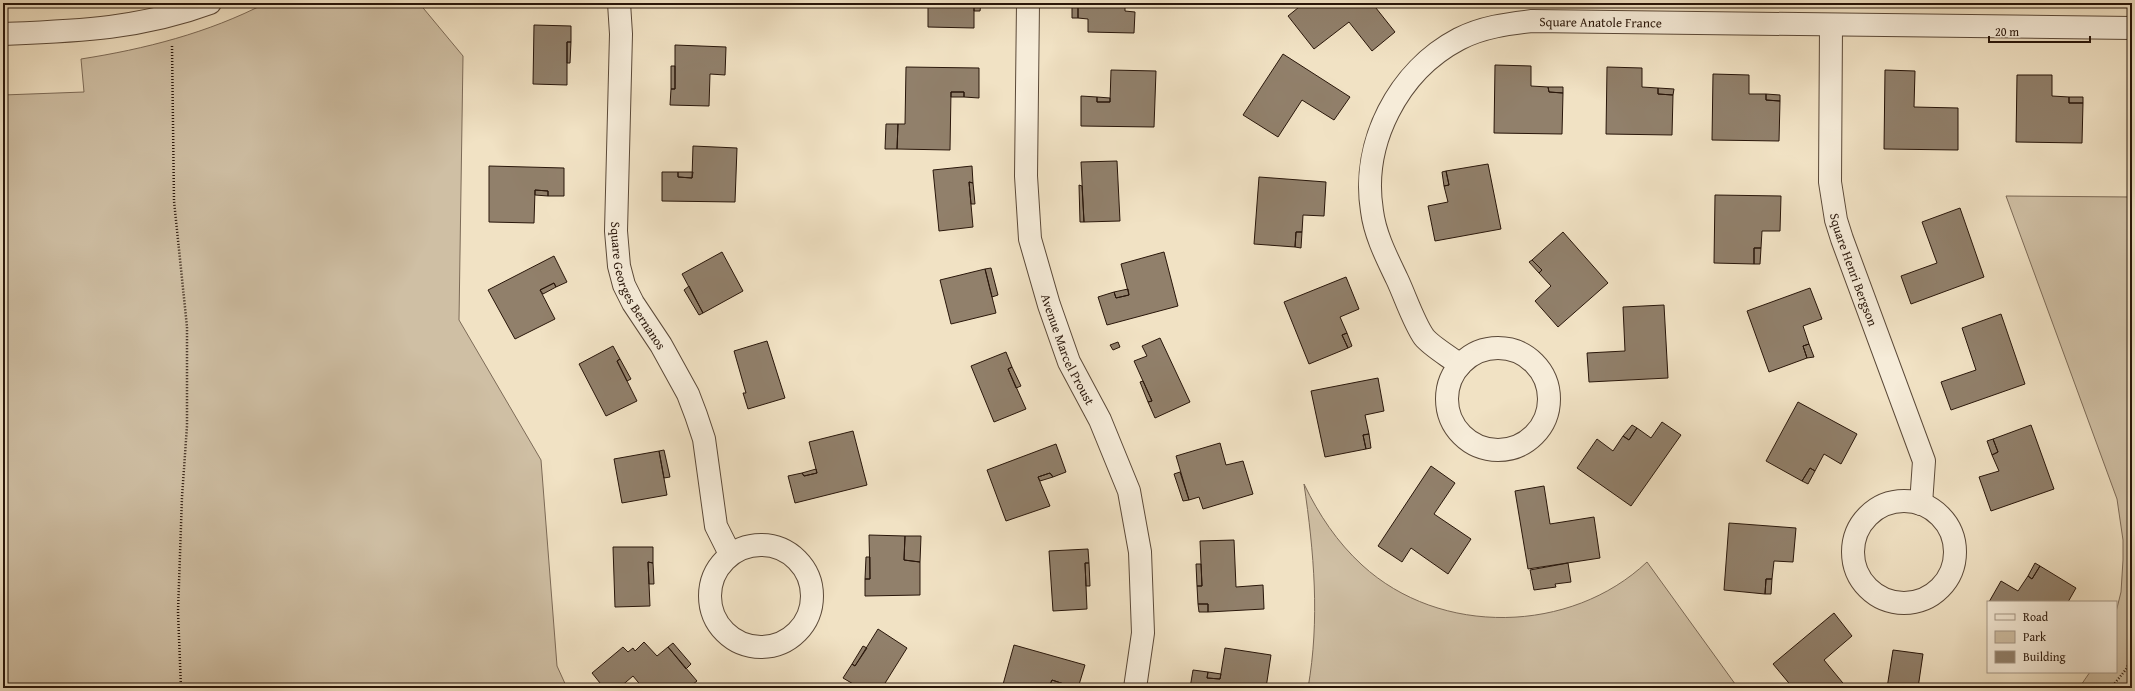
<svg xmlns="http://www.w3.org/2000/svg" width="2135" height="691" font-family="'Gentium Book Plus',serif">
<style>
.green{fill:#cfbfa4;stroke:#7c6a57}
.building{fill:#91806b;stroke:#29160a}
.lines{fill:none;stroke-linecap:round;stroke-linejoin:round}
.minor-casing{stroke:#5b4938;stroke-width:24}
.path{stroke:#29160a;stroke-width:2.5;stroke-dasharray:1 2;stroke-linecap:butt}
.minor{stroke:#f6ecd9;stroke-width:22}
.labels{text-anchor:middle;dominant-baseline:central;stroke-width:3;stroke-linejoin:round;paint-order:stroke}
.street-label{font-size:13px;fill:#29160a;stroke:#f6ecd9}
</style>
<rect width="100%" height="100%" fill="#f1e2c4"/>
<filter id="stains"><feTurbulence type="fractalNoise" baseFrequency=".005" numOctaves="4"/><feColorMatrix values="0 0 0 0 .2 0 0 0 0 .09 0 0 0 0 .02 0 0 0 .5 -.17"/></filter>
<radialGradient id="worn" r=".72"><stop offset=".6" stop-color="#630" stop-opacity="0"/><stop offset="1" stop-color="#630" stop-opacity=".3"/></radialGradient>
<!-- green -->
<path class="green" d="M 266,3 L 419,3 L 463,56 L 459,320 L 541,460 L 557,666 L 567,688 L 3,688 L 3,95 L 84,92 L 81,59 C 145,49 208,33 266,3 Z
M 2006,196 L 2132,197 L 2132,688 L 2079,688 L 2090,672 L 2116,672 L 2116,612 L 2121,592 L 2123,560 L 2123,540 L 2117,499 Z
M 1304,484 C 1319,515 1337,542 1362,565 C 1440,637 1571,634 1647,562 L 1738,688 L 1308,688 C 1320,620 1314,552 1304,484 Z"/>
<!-- building -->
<path class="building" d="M 928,3 L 974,3 L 974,28 L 928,27 Z
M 974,3 L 981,3 L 980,11 L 974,11 Z
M 1072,3 L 1078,3 L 1078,18 L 1072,18 Z
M 1078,3 L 1125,3 L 1125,11 L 1135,12 L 1134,33 L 1088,32 L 1088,19 L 1078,18 Z
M 1304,3 L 1372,3 L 1395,32 L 1372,51 L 1349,22 L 1314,49 L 1288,16 Z
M 534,25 L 571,26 L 571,42 L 567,42 L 567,85 L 533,84 Z
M 567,42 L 571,42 L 570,63 L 567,63 Z
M 675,45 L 726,47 L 725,75 L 710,74 L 709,106 L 670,105 L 671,89 L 675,89 Z
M 1283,54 L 1350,97 L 1334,120 L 1302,100 L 1278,137 L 1243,115 Z
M 1495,65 L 1531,66 L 1531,86 L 1548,87 L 1549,92 L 1563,93 L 1562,134 L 1494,133 Z
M 671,66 L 675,66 L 675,89 L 671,89 Z
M 906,67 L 979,68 L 979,98 L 964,97 L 964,92 L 951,92 L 950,150 L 897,149 L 898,124 L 905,124 Z
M 1607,67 L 1642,68 L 1642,87 L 1658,88 L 1658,94 L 1673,95 L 1672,135 L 1606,134 Z
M 1111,70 L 1156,71 L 1154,127 L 1081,126 L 1081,96 L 1097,97 L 1097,102 L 1110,102 Z
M 1885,70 L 1915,71 L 1914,107 L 1958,108 L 1958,150 L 1884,149 Z
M 1713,74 L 1749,75 L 1749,94 L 1766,94 L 1766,100 L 1780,101 L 1779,141 L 1712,140 Z
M 2017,75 L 2052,75 L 2052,96 L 2069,97 L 2069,103 L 2083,103 L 2082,143 L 2016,142 Z
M 1548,87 L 1563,87 L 1563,93 L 1549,92 Z
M 1658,88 L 1674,89 L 1673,95 L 1658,94 Z
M 951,92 L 964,92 L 964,97 L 951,97 Z
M 1766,94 L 1780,95 L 1780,101 L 1766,100 Z
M 1097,97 L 1110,98 L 1110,102 L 1097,102 Z
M 2069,97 L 2083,97 L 2083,103 L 2069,103 Z
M 886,124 L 898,124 L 897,149 L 885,149 Z
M 693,146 L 737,148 L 735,202 L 662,201 L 662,172 L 678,172 L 678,177 L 692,178 Z
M 1117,161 L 1120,221 L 1084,222 L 1081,162 Z
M 1488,164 L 1501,229 L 1435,241 L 1428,206 L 1448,202 L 1444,186 L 1449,185 L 1446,171 Z
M 489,166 L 564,168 L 564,196 L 548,196 L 548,191 L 535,190 L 534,223 L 489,222 Z
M 972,166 L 973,183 L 969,182 L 973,227 L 939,231 L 933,170 Z
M 1446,171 L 1449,185 L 1444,186 L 1442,172 Z
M 678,172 L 693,172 L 692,178 L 678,177 Z
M 1259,177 L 1326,182 L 1324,216 L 1303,215 L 1302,232 L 1296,232 L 1295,247 L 1254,244 Z
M 969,182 L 973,183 L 975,204 L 971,204 Z
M 1079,185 L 1082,186 L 1084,222 L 1080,222 Z
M 535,190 L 548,191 L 548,196 L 535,195 Z
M 1715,195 L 1781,196 L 1780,231 L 1762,231 L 1761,248 L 1754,248 L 1754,264 L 1714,263 Z
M 1960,208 L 1984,277 L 1911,304 L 1901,276 L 1937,263 L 1922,222 Z
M 1296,232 L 1302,232 L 1301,248 L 1295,247 Z
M 1563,232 L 1608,283 L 1558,327 L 1535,301 L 1551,286 L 1539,273 L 1542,270 L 1532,260 Z
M 1754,248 L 1761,248 L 1760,264 L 1754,264 Z
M 722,252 L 743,291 L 703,313 L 682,274 Z
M 1164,252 L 1178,306 L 1107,325 L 1098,297 L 1114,292 L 1116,298 L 1129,295 L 1121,264 Z
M 554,256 L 567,282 L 556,287 L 554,283 L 540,290 L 555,319 L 515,339 L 488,290 Z
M 1532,260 L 1542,270 L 1539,273 L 1529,262 Z
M 991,268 L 998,295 L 992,297 L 985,269 Z
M 985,269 L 996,313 L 951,324 L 940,280 Z
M 1346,277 L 1359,309 L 1340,317 L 1347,333 L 1342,335 L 1348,348 L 1309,364 L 1284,302 Z
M 554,283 L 556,287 L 543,294 L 540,290 Z
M 689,286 L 703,313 L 699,315 L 684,290 Z
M 1810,288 L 1822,319 L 1803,326 L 1809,344 L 1803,346 L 1807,358 L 1769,372 L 1747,311 Z
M 1128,289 L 1129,295 L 1116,298 L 1114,292 Z
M 1664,305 L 1668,378 L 1589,382 L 1587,353 L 1625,351 L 1623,307 Z
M 2001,314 L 2025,384 L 1951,410 L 1941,382 L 1976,370 L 1962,328 Z
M 1347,333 L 1352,346 L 1348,348 L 1342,335 Z
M 1160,338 L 1190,402 L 1155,418 L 1148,402 L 1152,401 L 1134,361 L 1147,356 L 1142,346 Z
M 767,341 L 785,398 L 748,409 L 743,393 L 746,393 L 734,351 Z
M 1118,342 L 1120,347 L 1113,350 L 1110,345 Z
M 1809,344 L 1814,357 L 1807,358 L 1803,346 Z
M 613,346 L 620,359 L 617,361 L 637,401 L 606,416 L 579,364 Z
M 1006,352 L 1012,367 L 1008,369 L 1026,409 L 994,422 L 971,366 Z
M 620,359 L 631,379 L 627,381 L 617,361 Z
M 1012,367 L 1021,386 L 1016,388 L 1008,369 Z
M 1378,378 L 1384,411 L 1365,415 L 1369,434 L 1363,435 L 1366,449 L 1325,457 L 1311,391 Z
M 1143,381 L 1152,401 L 1148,402 L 1140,382 Z
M 1798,402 L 1857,434 L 1841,464 L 1824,454 L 1815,471 L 1810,468 L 1802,481 L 1766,461 Z
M 1662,422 L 1681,435 L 1631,506 L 1577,468 L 1597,439 L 1613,451 L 1623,436 L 1629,440 L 1637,428 L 1651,438 Z
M 1632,425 L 1637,428 L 1629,440 L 1623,436 Z
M 2031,425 L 2054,489 L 1991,511 L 1979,477 L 1999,471 L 1992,455 L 1998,452 L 1993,439 Z
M 853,431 L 867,485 L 795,503 L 788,476 L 802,473 L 804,476 L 817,473 L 809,442 Z
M 1369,434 L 1371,448 L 1366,449 L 1363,435 Z
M 1993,439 L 1998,452 L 1992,455 L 1987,441 Z
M 1220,443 L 1226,465 L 1243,461 L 1253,494 L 1203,509 L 1199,497 L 1189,500 L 1176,456 Z
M 1056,444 L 1066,472 L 1053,477 L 1050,473 L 1038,477 L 1050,506 L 1006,521 L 987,470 Z
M 664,450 L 670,477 L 664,478 L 659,451 Z
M 659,451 L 667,495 L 622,503 L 614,459 Z
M 1431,466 L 1455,483 L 1434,514 L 1471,539 L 1448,574 L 1411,548 L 1402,562 L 1378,546 Z
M 1810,468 L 1815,471 L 1808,484 L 1802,481 Z
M 816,469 L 817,473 L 804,476 L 802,473 Z
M 1180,472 L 1189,500 L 1183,501 L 1174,474 Z
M 1050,473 L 1053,477 L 1040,481 L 1038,477 Z
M 1544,486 L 1550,524 L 1594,517 L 1600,558 L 1528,569 L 1515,491 Z
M 1729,523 L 1796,528 L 1793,562 L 1774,561 L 1772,579 L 1766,579 L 1765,594 L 1724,590 Z
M 869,535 L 905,536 L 904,560 L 920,562 L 920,595 L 865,596 L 865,579 L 870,579 Z
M 905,536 L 921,536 L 920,562 L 904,560 Z
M 1234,540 L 1236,587 L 1263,585 L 1264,609 L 1208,612 L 1208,604 L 1198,604 L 1197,586 L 1202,586 L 1200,541 Z
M 613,547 L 653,547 L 653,563 L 648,562 L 650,606 L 615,607 Z
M 1088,549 L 1089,563 L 1085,563 L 1087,609 L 1053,611 L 1049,551 Z
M 866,557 L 870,557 L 870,579 L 865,579 Z
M 648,562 L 653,563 L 654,584 L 649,584 Z
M 1085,563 L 1089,563 L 1090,586 L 1086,586 Z
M 1568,563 L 1571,582 L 1555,584 L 1556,587 L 1534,590 L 1530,570 Z
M 2035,563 L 2040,566 L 2032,579 L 2028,576 Z
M 1196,564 L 1201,564 L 1202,586 L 1197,586 Z
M 2040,566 L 2076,588 L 2068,602 L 1989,602 L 2001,581 L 2018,591 L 2028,576 L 2032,579 Z
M 1766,579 L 1772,579 L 1771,594 L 1765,594 Z
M 1198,604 L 1208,604 L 1208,612 L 1199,612 Z
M 1834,613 L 1852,636 L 1824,660 L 1847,688 L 1793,688 L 1773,664 Z
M 878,629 L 907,648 L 882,688 L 860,688 L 843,678 L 852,664 L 855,666 Z
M 644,642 L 657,656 L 668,647 L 697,681 L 688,688 L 643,688 L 633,676 L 619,688 L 604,688 L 592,673 L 623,647 L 628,652 L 633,648 L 635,651 Z
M 673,643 L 691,664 L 686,669 L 668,647 Z
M 1014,645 L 1085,665 L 1078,688 L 1065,688 L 1063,687 L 1064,684 L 1052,680 L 1049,688 L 1002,688 Z
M 863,646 L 867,648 L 855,666 L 852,664 Z
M 1225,648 L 1271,655 L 1266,688 L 1190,688 L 1193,670 L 1208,672 L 1207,678 L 1220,679 Z
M 1893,650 L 1923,654 L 1918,688 L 1887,688 Z
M 1208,672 L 1221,674 L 1220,679 L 1207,678 Z
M 1052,680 L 1064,684 L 1063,687 L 1050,684 Z"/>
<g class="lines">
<defs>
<g id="minor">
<path id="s1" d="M 619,3 L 621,34 L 616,231 L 619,266 L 624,285 L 633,303 L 661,345 L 688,394 L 696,415 L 704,439 L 716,526 L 730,554"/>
<path id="s2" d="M 1028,3 L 1026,176 L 1030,239 L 1049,305 L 1069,362 L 1100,420 L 1129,491 L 1140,552 L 1143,633 L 1135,688"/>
<path id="s3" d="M 1831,26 L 1830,182 L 1836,220 L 1842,239 L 1924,461 L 1921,504"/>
<path d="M 3,34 C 76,31 140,29 210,3"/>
<circle cx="1498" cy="399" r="51"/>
<path id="s4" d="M 1460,365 C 1450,357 1431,346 1424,337 C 1414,323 1405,296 1397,279 C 1387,258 1375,235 1372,211 C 1361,143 1398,71 1459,39 C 1482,27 1507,24 1532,21 L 2132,28"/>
<circle cx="1904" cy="552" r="51"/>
<circle cx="761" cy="596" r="51"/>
</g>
</defs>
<!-- minor casing -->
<use href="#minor" class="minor-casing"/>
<!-- path -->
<path class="path" d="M 172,46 L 174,201 L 187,327 L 187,426 L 182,497 L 178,612 L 181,688
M 2111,688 L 2127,668 L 2132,653"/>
<!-- minor -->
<use href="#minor" class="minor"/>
</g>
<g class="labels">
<!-- street labels -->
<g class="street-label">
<text stroke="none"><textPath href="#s4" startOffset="532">Square Anatole France</textPath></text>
<text stroke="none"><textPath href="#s3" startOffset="247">Square Henri Bergson</textPath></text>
<text stroke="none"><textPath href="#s1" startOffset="288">Square Georges Bernanos</textPath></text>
<text stroke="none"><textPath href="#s2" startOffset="353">Avenue Marcel Proust</textPath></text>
</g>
</g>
<!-- margin -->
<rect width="2135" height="691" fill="none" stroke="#f1e2c4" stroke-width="16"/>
<rect x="4" y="4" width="2127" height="683" fill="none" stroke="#29160a" stroke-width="2"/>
<rect x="8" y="8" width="2119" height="675" fill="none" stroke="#29160a"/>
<!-- legend -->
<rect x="1987" y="601" width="130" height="72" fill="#f6ecd9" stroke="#a49686"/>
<rect x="1995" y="614" width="20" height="6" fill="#f6ecd9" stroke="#a49686"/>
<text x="2023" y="621" font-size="12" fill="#29160a">Road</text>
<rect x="1995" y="631" width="20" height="12" fill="#cfbfa4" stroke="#a49686"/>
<text x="2023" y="641" font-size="12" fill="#29160a">Park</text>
<rect x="1995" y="651" width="20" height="12" fill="#91806b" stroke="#a49686"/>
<text x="2023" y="661" font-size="12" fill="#29160a">Building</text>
<!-- scale -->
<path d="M1989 36v6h101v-6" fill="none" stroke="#29160a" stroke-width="2"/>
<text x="1995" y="36" font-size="12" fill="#29160a" stroke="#f6ecd9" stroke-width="3" paint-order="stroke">20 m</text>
<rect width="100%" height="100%" filter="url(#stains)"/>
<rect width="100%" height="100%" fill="url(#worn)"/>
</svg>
